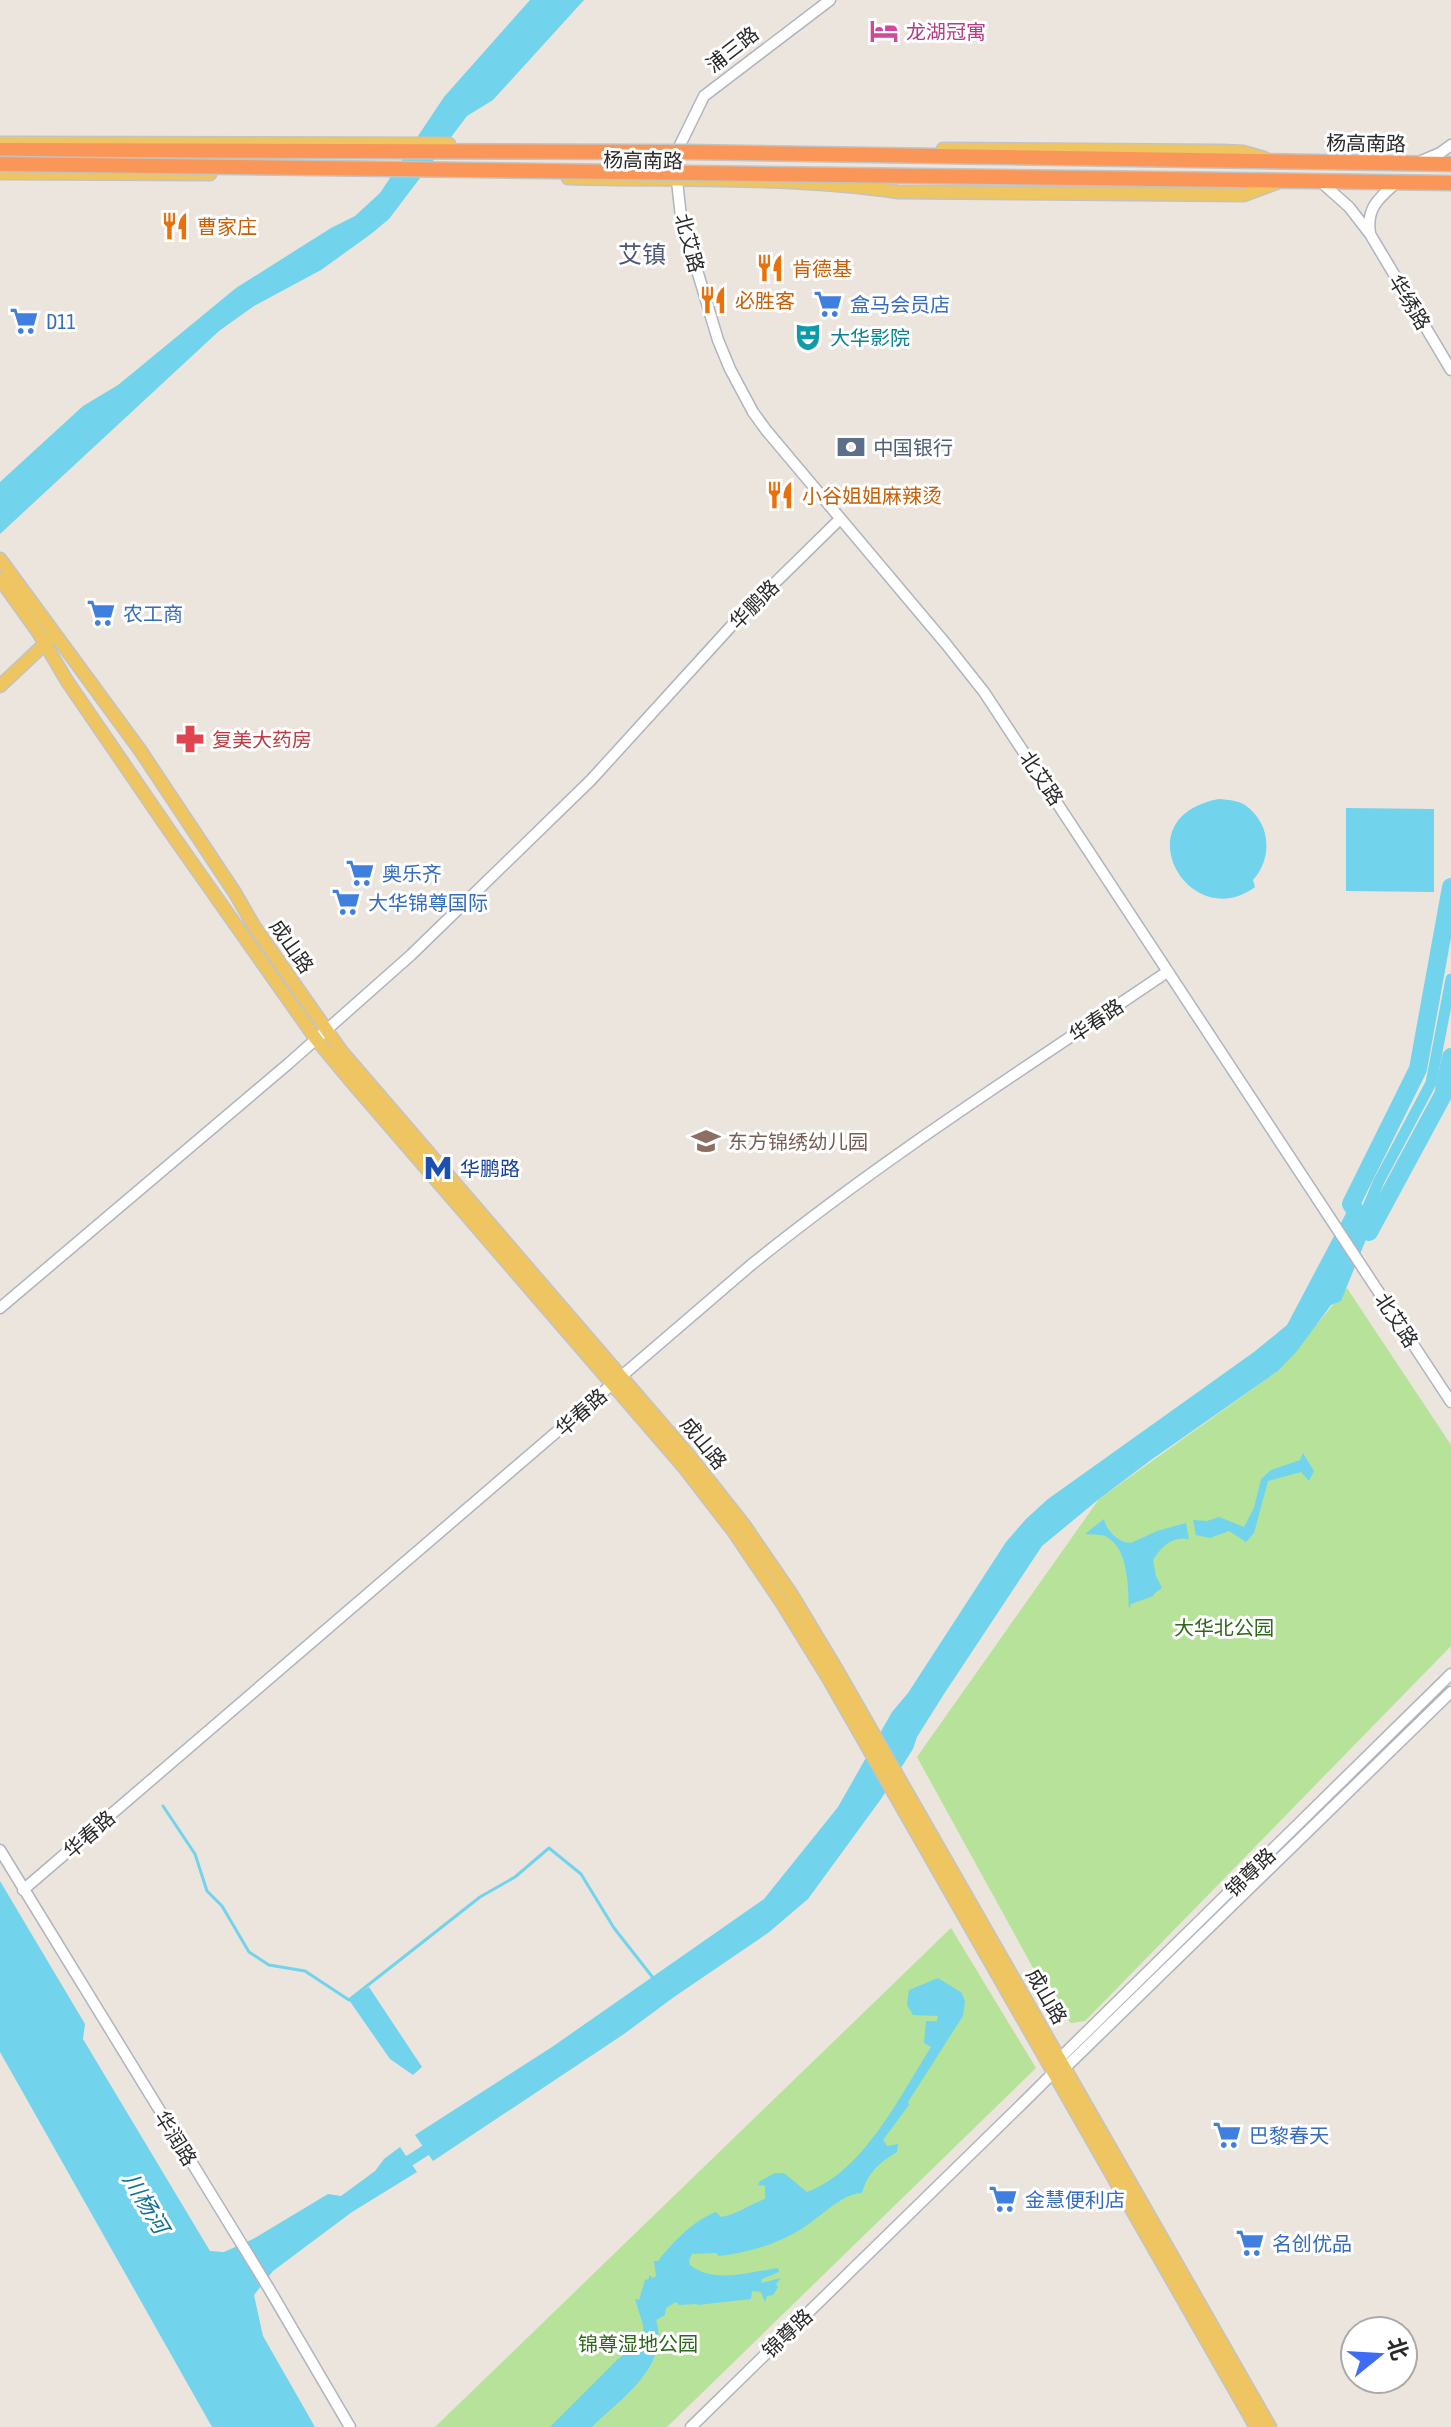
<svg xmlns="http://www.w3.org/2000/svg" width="1451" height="2427" font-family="'Asap Condensed','Noto Sans SC',sans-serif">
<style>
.green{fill:#b6e29a}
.water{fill:#72d3ec}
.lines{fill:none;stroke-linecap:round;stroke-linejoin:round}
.stream{stroke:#72d3ec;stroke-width:3}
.canal{stroke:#72d3ec;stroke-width:11}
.river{stroke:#72d3ec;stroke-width:18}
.minor-casing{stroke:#b0b4be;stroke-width:13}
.major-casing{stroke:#c3c3c3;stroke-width:15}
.highway-casing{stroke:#c3c3c3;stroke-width:17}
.minor{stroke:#fff;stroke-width:10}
.major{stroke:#eec560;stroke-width:12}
.highway{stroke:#fb9659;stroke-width:14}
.highway-bridge-casing{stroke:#c3c3c3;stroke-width:17;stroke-linecap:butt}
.highway-bridge{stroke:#fb9659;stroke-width:14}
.labels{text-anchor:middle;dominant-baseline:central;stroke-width:6;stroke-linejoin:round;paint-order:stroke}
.hotel-label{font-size:20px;fill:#b23c85;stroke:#fff;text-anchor:start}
.street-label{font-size:20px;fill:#2a2a2a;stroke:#fff}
.food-label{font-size:20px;fill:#c56008;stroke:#fff;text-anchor:start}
.shop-label{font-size:20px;fill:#366cbe;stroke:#fff;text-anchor:start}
.culture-label{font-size:20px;fill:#0d838f;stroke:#fff;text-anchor:start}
.service-label{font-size:20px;fill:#4e5e75;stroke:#fff;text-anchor:start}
.health-label{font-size:20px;fill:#be3a42;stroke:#fff;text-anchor:start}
.education-label{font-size:20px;fill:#785e54;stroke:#fff;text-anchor:start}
.transit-label{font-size:20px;fill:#164399;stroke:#fff;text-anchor:start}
.park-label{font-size:20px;fill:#2f671b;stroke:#fff}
.water-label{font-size:22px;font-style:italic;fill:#107199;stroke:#fff}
.quarter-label{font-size:24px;fill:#4b567a;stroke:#fff}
</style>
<rect width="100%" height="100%" fill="#ece5dd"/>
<!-- green -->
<path class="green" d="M 1347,1288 L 1451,1445 L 1451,1646 L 1085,2021 L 1071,2023 L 1054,2006 L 917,1757 L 1099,1499 L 1278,1371 Z
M 951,1928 L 1036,2068 L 667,2427 L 435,2427 Z"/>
<!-- water -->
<path class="water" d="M 530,0 L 584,0 L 493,100 L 467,116 L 389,219 L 371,234 L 321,270 L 254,306 L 219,331 L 0,534 L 0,482 L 83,406 L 118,385 L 236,288 L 331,228 L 355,216 L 380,193 L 444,97 Z
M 1219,799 C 1229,800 1236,800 1245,805 C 1271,823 1273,858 1253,880 L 1255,887 C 1189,936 1121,817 1219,799 Z
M 1346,808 L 1434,809 L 1434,892 L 1346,891 Z
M 1351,1204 L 1369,1232 L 1341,1301 L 1331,1305 L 1297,1351 L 1278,1371 L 1151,1460 L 1099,1499 L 1042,1546 L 944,1694 L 917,1737 L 913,1749 L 881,1799 L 808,1899 L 768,1933 L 674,1997 L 624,2034 L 433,2161 L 415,2135 L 552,2047 L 764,1899 L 838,1807 L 892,1712 L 908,1693 L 1006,1542 L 1026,1519 L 1048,1499 L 1254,1352 L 1287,1325 Z
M 1303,1453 L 1314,1471 L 1309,1481 L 1301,1472 L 1268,1481 L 1254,1533 L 1246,1542 L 1229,1531 L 1210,1538 L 1196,1535 L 1193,1520 L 1207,1521 L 1219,1517 L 1244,1527 L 1254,1508 L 1261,1479 L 1271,1470 L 1300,1460 Z
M 1104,1519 C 1106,1531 1119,1543 1131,1543 L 1157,1531 L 1186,1523 L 1189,1539 C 1172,1536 1162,1546 1153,1560 L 1156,1576 L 1162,1588 L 1155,1593 L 1153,1596 L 1131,1604 L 1129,1609 C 1128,1588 1129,1547 1105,1536 C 1100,1534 1091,1535 1085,1534 Z
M 0,1881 L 85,2024 L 83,2039 L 210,2251 L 224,2252 L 253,2239 L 328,2194 L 341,2196 L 375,2171 L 384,2159 L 400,2147 L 417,2172 L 352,2212 L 273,2271 L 254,2295 L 263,2336 L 315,2427 L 212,2427 L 0,2052 Z
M 938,1978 L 962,1993 L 965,2002 L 963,2016 L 908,2102 L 909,2105 L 883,2140 L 887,2146 L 898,2144 L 897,2152 C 879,2163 868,2172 862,2193 C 841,2193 817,2221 798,2231 C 774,2245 747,2253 719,2256 L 716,2253 L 692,2254 L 689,2260 L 690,2265 C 714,2284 749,2272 778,2268 L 779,2272 L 762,2279 L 761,2283 L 781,2278 L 776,2284 L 778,2287 L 773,2295 L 767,2296 L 765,2302 L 761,2292 L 752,2291 L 751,2299 L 698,2305 L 696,2304 L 679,2305 L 676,2302 L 666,2308 L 665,2315 L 656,2320 C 671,2366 620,2399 592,2427 L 550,2427 L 618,2359 L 630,2350 L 627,2345 C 630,2341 638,2340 644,2336 L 643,2325 L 635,2299 L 639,2300 L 645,2280 L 649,2279 L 649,2275 L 653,2278 L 656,2276 L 654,2261 L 658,2261 C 671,2244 695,2219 716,2212 L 721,2217 C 734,2216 751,2204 765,2199 L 765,2186 L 758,2185 L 760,2181 L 775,2173 L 784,2173 L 807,2192 C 863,2172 900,2096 931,2047 L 924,2043 L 926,2021 L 937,2021 L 938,2016 L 913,2015 L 907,2005 L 909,1990 Z
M 369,1987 L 422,2067 L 413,2075 L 390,2059 L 349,2000 Z"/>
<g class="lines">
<!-- stream -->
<path class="stream" d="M 163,1806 L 195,1854 L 207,1891 L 222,1906 L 249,1952 L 269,1965 L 305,1971 L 349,2000 L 480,1897 L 515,1877 L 549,1848 L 581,1874 L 614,1928 L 654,1979"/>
<!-- canal -->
<path class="canal" d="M 1356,1235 L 1379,1181 L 1431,1083 L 1451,979
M 398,2168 L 437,2143"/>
<!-- river -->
<path class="river" d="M 1451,887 L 1418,1069 L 1351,1204 L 1369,1232 L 1443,1095 L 1451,1057"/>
<defs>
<path id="minor" d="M 830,0 L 704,96 L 679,147 L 677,181 L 681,217 L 718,340 L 730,369 L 753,412 L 766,430 L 946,644 L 984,692 L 1451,1402
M 1421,161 L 1440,153 L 1451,145
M 1321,182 L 1349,207 L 1370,234 L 1451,370
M 1370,233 C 1366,208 1379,198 1396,183
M 0,1308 L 288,1064 L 411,955 L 591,780 L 734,623 L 840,519
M 0,1850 L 268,2287 L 350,2427
M 23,1890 L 751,1265 C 883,1158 1027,1067 1167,972
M 1058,2063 L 1060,2058 L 1451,1674
M 691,2427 L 1029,2097 L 1054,2072 L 1065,2068 L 1451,1692"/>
<path id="major" d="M 0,143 L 449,144
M 943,149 L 1222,151 L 1243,152 L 1264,158
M 0,173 L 210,174
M 568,178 C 678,181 789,176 898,192 L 1244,195 L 1279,182
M 0,559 L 140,750 L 235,893 L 254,926 L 342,1052 L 692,1459 L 744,1525 L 792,1595 L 837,1670 L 1270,2427
M 0,579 L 38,632 L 67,681 L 171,833 L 316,1039 L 350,1080 L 683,1466 L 734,1532 L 782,1603 L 827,1676 L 1256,2427
M 0,686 L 50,639"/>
<path id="highway" d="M 0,150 L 670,152
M 688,152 L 1451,164
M 1078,178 L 1451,183"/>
</defs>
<!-- minor casing -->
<use href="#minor" class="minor-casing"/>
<!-- major casing -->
<use href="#major" class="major-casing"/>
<!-- highway casing -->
<use href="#highway" class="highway-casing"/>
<!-- minor -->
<use href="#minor" class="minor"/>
<!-- major -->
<use href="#major" class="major"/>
<!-- highway -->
<use href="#highway" class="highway"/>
<defs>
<path id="highway-bridge" d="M 670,152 L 688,152
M 0,164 L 1078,178"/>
</defs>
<!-- highway-bridge casing -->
<use href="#highway-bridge" class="highway-bridge-casing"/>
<!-- highway-bridge -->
<use href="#highway-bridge" class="highway-bridge"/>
</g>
<!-- icons -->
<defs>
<symbol id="hotel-bare" viewBox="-9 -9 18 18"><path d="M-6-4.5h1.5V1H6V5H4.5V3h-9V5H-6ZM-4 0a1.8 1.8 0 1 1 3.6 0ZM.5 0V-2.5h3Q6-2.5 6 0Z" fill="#d1479c" stroke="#fff" stroke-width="2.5" paint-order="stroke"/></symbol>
<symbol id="restaurant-bare" viewBox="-9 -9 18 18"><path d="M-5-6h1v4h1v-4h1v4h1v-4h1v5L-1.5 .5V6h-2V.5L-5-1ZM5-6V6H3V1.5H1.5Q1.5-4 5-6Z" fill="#e8710a" stroke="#fff" stroke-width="2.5" paint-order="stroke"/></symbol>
<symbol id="supermarket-bare" viewBox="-9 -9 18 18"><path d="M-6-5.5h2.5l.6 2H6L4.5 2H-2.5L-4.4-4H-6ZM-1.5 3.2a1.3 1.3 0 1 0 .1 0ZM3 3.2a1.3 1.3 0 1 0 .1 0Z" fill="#3f7fe0" stroke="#fff" stroke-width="2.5" paint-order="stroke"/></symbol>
<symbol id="theatre-bare" viewBox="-9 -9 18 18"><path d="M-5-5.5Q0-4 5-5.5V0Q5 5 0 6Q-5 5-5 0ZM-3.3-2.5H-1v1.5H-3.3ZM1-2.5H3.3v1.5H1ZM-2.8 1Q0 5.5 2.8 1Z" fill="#0f9aa8" stroke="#fff" stroke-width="2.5" paint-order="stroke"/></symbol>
<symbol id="bank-bare" viewBox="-9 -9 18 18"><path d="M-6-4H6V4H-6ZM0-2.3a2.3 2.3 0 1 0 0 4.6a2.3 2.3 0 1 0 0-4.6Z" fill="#5c6f8a" stroke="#fff" stroke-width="2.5" paint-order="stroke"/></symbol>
<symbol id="pharmacy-bare" viewBox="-9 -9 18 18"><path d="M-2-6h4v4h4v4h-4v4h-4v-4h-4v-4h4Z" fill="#e0444e" stroke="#fff" stroke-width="2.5" paint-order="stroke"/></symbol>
<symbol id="school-bare" viewBox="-9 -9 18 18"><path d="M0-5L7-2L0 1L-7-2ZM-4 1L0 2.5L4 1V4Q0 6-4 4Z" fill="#8d6e63" stroke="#fff" stroke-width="2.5" paint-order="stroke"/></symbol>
<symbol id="metro-bare" viewBox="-9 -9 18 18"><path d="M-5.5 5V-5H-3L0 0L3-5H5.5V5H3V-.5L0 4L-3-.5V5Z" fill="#1a4fb4" stroke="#fff" stroke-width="2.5" paint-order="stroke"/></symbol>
</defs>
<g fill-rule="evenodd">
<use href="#hotel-bare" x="864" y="11" width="40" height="40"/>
<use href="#restaurant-bare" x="155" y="206" width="40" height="40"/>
<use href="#restaurant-bare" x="750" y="248" width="40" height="40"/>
<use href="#restaurant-bare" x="693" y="280" width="40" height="40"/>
<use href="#supermarket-bare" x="808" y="284" width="40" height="40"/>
<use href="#supermarket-bare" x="4" y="301" width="40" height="40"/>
<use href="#theatre-bare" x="788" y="317" width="40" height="40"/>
<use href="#bank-bare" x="831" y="427" width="40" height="40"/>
<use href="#restaurant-bare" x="760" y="475" width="40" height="40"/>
<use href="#supermarket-bare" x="81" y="593" width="40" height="40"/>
<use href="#pharmacy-bare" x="170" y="719" width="40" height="40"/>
<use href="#supermarket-bare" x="340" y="853" width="40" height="40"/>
<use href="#supermarket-bare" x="326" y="882" width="40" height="40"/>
<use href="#school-bare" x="686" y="1121" width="40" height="40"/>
<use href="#metro-bare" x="418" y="1148" width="40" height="40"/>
<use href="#supermarket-bare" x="1207" y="2115" width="40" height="40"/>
<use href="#supermarket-bare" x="983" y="2179" width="40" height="40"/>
<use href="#supermarket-bare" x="1230" y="2223" width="40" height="40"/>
</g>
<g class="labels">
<!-- hotel labels -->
<g class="hotel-label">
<text x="906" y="31">龙湖冠寓</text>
</g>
<!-- street labels -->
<g class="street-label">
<text transform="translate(732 49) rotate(-38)">浦三路</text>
<text transform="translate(1366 143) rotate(1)">杨高南路</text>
<text transform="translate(643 160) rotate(1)">杨高南路</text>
<text transform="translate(690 243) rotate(75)">北艾路</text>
<text transform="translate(1410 302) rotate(59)">华绣路</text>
<text transform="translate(754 604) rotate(-45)">华鹏路</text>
<text transform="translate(1042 778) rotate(56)">北艾路</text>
<text transform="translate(292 946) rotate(55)">成山路</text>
<text transform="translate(1096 1020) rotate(-34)">华春路</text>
<text transform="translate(1397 1320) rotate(57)">北艾路</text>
<text transform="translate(581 1412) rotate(-41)">华春路</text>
<text transform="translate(704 1443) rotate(51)">成山路</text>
<text transform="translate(89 1834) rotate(-41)">华春路</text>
<text transform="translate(1250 1872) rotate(-44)">锦尊路</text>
<text transform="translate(1047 1996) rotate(60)">成山路</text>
<text transform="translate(176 2138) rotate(58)">华润路</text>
<text transform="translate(787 2333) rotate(-44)">锦尊路</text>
</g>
<!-- food labels -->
<g class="food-label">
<text x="197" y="226">曹家庄</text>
<text x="792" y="268">肯德基</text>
<text x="735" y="300">必胜客</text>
<text x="802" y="495">小谷姐姐麻辣烫</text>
</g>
<!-- shop labels -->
<g class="shop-label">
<text x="850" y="304">盒马会员店</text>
<text x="46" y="321">D11</text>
<text x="123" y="613">农工商</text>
<text x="382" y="873">奥乐齐</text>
<text x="368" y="902">大华锦尊国际</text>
<text x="1249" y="2135">巴黎春天</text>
<text x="1025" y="2199">金慧便利店</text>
<text x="1272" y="2243">名创优品</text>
</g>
<!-- culture labels -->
<g class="culture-label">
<text x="830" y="337">大华影院</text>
</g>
<!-- service labels -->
<g class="service-label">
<text x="873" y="447">中国银行</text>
</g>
<!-- health labels -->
<g class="health-label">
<text x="212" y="739">复美大药房</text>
</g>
<!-- education labels -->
<g class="education-label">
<text x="728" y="1141">东方锦绣幼儿园</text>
</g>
<!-- transit labels -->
<g class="transit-label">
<text x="460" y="1168">华鹏路</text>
</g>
<!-- park labels -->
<g class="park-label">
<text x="1224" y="1627">大华北公园</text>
<text x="638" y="2343">锦尊湿地公园</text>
</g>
<!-- water labels -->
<g class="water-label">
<text transform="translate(146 2203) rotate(59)">川杨河</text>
</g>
<!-- quarter labels -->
<g class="quarter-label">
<text x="642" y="254">艾镇</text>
</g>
</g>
<!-- north arrow -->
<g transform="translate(1379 2355) rotate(72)"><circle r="38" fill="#ffffff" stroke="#aaaaaa" stroke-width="2"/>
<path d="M0-6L14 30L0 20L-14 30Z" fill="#3f6cf7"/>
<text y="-12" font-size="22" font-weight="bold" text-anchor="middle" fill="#2a2a2a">北</text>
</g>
</svg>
